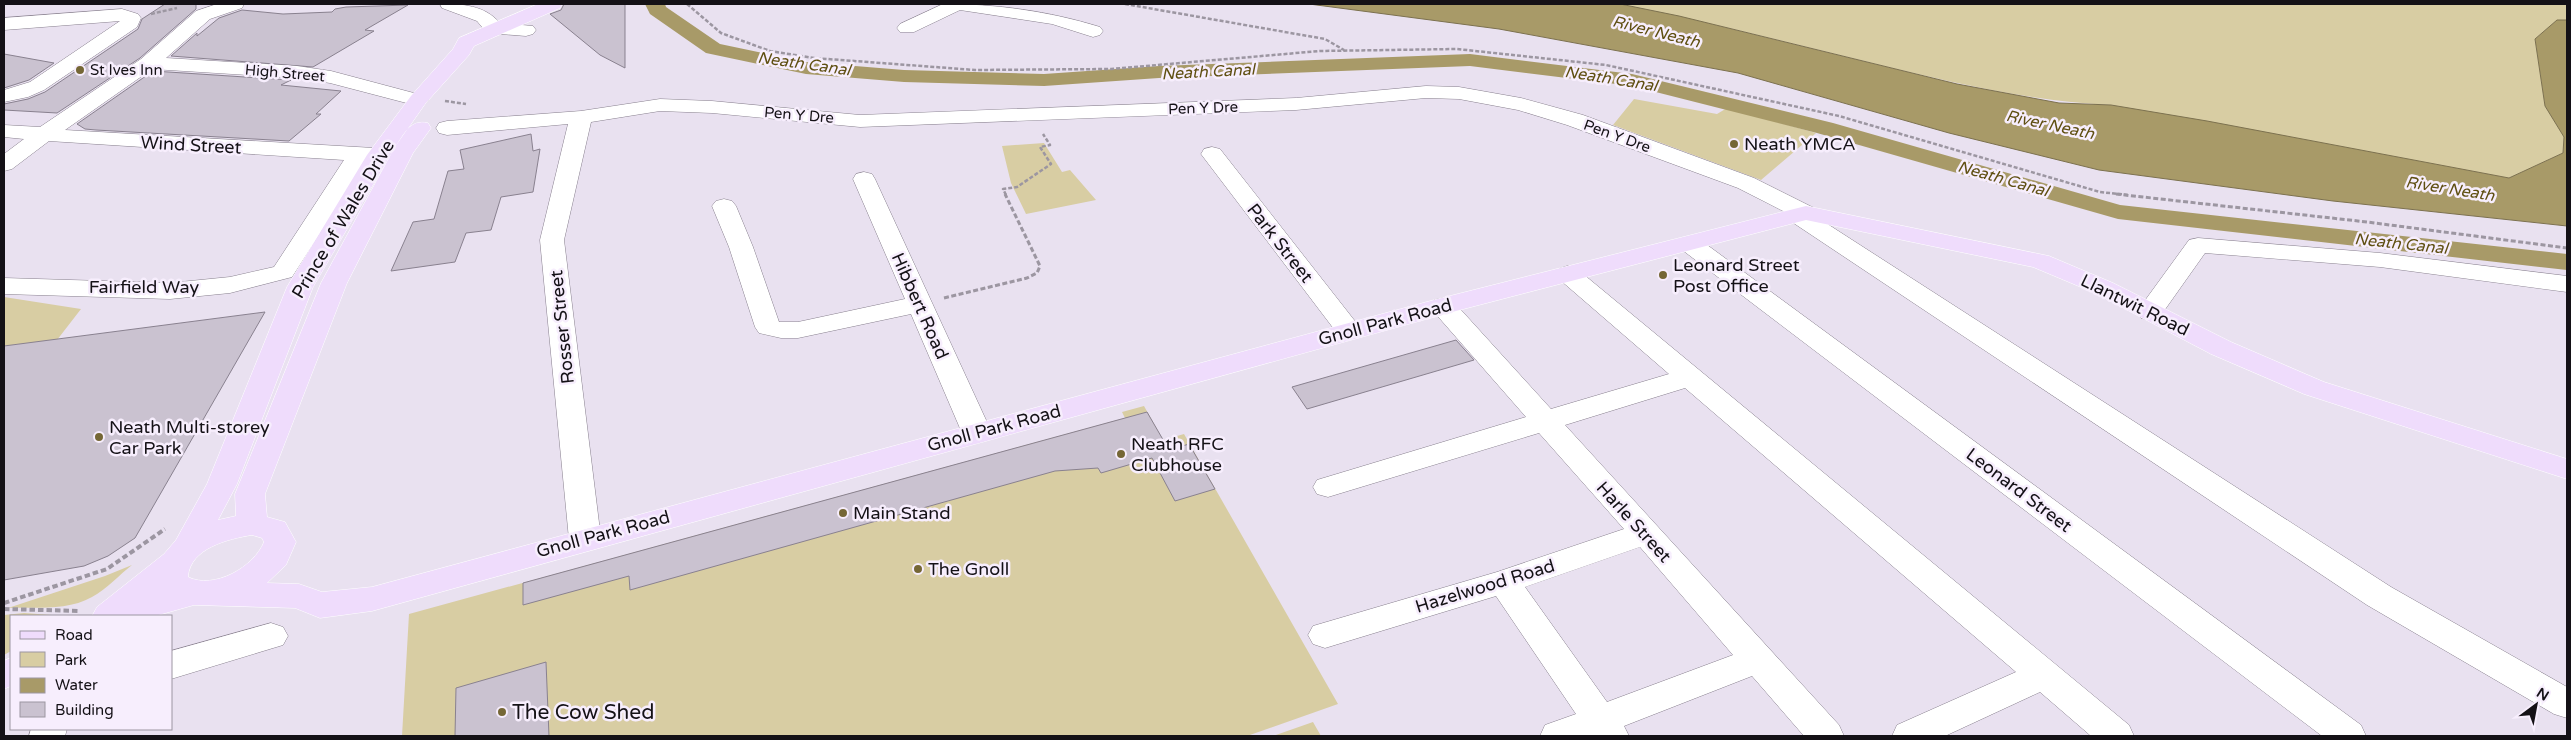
<svg xmlns="http://www.w3.org/2000/svg" width="2571" height="740" font-family="'Varela Round',sans-serif">
<style>
.green{fill:#d8cda3}
.water{fill:#a89a68;stroke:#7c714f}
.lines{fill:none;stroke-linecap:round;stroke-linejoin:round}
.canal{fill:#a89a68;fill-rule:evenodd}
.building{fill:#cac2d0;stroke:#89818f}
.minor-casing{stroke:#88808e;stroke-width:1}
.major-casing{stroke:#fff;stroke-width:1}
.path-far2{stroke:#9c96a1;stroke-width:2.5;stroke-dasharray:4 2;stroke-linecap:butt}
.path-far1{stroke:#9c96a1;stroke-width:3;stroke-dasharray:5 2.5;stroke-linecap:butt}
.path{stroke:#9c96a1;stroke-width:4;stroke-dasharray:5.5 3;stroke-linecap:butt}
.minor{fill:#fff;fill-rule:evenodd}
.major{fill:#efdcfc;fill-rule:evenodd}
.poi-dot{fill:#756735;stroke:#f7eefd;stroke-width:2}
.labels{text-anchor:middle;dominant-baseline:central;stroke-width:5;stroke-linejoin:round;paint-order:stroke}
.far-poi-label{font-size:15px;fill:#141116;stroke:#f7eefd;text-anchor:start}
.far-street-label{font-size:15px;fill:#141116;stroke:#f7eefd}
.far-water-label{font-size:16px;font-style:italic;fill:#5f4f12;stroke:#f7eefd}
.poi-label{font-size:18px;fill:#141116;stroke:#f7eefd;text-anchor:start}
.street-label{font-size:18px;fill:#141116;stroke:#f7eefd}
.near-poi-label{font-size:21px;fill:#141116;stroke:#f7eefd;text-anchor:start}
</style>
<rect width="100%" height="100%" fill="#e9e1f0"/>
<!-- green -->
<path class="green" d="M 1620,4 L 2567,4 L 2567,20 L 2557,20 L 2535,39 L 2545,106 L 2564,137 L 2563,153 L 2509,178 L 2111,105 C 2027,101 1950,82 1868,62 C 1786,42 1704,21 1620,4 Z
M 1634,99 L 1717,114 L 1727,108 L 1816,133 L 1761,180 L 1613,125 Z
M 1044,143 L 1062,172 L 1070,170 L 1096,200 L 1026,214 L 1011,183 L 1002,146 Z
M 4,297 L 81,309 L 57,340 L 4,346 Z
M 1144,406 L 1163,440 L 1184,434 L 1338,704 L 1247,736 L 402,736 L 409,614 L 1125,418 L 1122,412 Z
M 132,565 C 119,575 107,589 92,597 C 68,611 35,607 8,608 L 105,576 Z
M 24,613 L 66,616 L 11,616 L 11,651 L 4,655 L 4,615 Z
M 1313,722 L 1321,736 L 1273,736 Z"/>
<!-- water -->
<path class="water" d="M 1309,4 L 1620,4 L 1679,16 L 1957,84 L 2059,103 L 2111,105 L 2207,121 L 2509,178 L 2563,153 L 2564,137 L 2545,106 L 2535,39 L 2557,20 L 2567,20 L 2567,226 L 2333,201 L 2099,170 L 1949,133 L 1738,73 L 1499,29 Z"/>
<g class="lines">
<!-- canal -->
<path class="canal" d="M 645,4 L 665,4 L 666,7 L 720,44 L 806,62 L 904,70 L 1044,74 L 1159,66 L 1470,54 L 1632,74 L 1833,123 L 2120,205 L 2567,254 L 2567,270 L 2118,219 L 1817,133 L 1632,86 L 1470,66 L 1159,78 L 1044,86 L 904,82 L 806,74 L 706,53 L 650,14 Z"/>
</g>
<!-- building -->
<path class="building" d="M 165,4 L 196,4 L 196,9 L 140,58 L 57,113 L 4,110 L 4,104 L 28,99 L 45,92 L 138,29 L 142,19 Z
M 564,4 L 625,4 L 625,68 L 600,55 L 550,14 L 561,10 Z
M 408,5 L 365,30 L 374,31 L 313,67 L 171,56 L 197,33 L 197,36 L 219,18 L 242,10 L 283,14 L 332,12 L 335,9 L 346,7 Z
M 4,54 L 54,63 L 29,80 L 4,88 Z
M 153,71 L 291,80 L 281,85 L 341,91 L 316,114 L 321,114 L 289,141 L 96,130 L 85,129 L 77,124 Z
M 531,134 L 533,151 L 540,149 L 533,192 L 501,197 L 491,230 L 466,233 L 455,262 L 391,271 L 413,222 L 434,219 L 448,171 L 464,169 L 460,150 Z
M 265,312 L 135,538 L 108,556 L 84,566 L 4,580 L 4,346 Z
M 1456,340 L 1474,360 L 1307,409 L 1292,387 Z
M 1147,412 L 1169,450 L 1189,444 L 1215,489 L 1175,501 L 1152,458 L 1101,473 L 1098,468 L 1055,471 L 630,590 L 629,576 L 523,605 L 523,583 Z
M 546,662 L 549,736 L 455,736 L 456,688 Z"/>
<g class="lines">
<defs>
<path id="minor" d="M 217,4 L 244,4 L 242,8 L 210,19 L 166,58 L 297,66 L 331,71 L 425,96 L 429,100 L 425,104 L 418,106 L 330,83 L 297,78 L 152,69 L 65,130 L 374,148 L 382,150 L 385,155 L 382,160 L 366,161 L 292,277 L 230,293 L 170,299 L 4,294 L 4,278 L 170,283 L 230,277 L 274,267 L 344,160 L 49,141 L 12,169 L 4,171 L 4,154 L 24,139 L 4,137 L 4,125 L 40,127 L 141,59 L 196,11 Z
M 440,4 C 463,4 484,5 500,23 L 533,26 L 536,30 L 533,34 L 526,36 L 487,33 L 477,21 L 442,8 Z
M 943,4 C 997,4 1048,11 1100,27 L 1103,31 L 1100,35 L 1093,37 L 1052,24 L 960,10 L 914,32 L 900,32 L 897,28 L 900,24 Z
M 122,9 L 138,14 L 141,18 L 137,27 L 44,90 L 28,97 L 4,102 L 4,90 L 30,82 L 120,21 L 4,30 L 4,18 Z
M 1426,86 L 1459,87 L 1521,98 L 1583,115 L 1754,178 L 1814,208 L 1818,213 L 1815,216 L 2391,587 L 2567,687 L 2567,718 L 2554,714 L 2367,605 L 1789,220 L 1785,215 L 1787,213 L 1738,188 L 1567,125 L 1518,110 L 1459,99 L 1426,98 L 1296,110 L 860,127 L 712,113 L 660,111 L 591,122 L 564,240 L 601,539 L 596,547 L 585,550 L 574,547 L 569,539 L 540,240 L 568,124 L 447,135 L 439,133 L 436,128 L 439,123 L 447,121 L 581,111 L 660,99 L 712,101 L 860,115 L 1296,98 Z
M 1212,147 L 1220,149 L 1358,325 L 1362,331 L 1358,337 L 1349,339 L 1340,337 L 1201,154 L 1204,149 Z
M 864,172 L 872,174 L 875,179 L 992,433 L 987,440 L 977,443 L 967,440 L 962,433 L 911,314 L 798,338 L 781,338 L 759,333 L 755,327 L 729,247 L 712,206 L 716,201 L 724,199 L 732,201 L 736,206 L 753,247 L 779,322 L 798,322 L 905,299 L 853,179 L 856,174 Z
M 1690,237 L 1699,239 L 2361,725 L 2366,736 L 2322,736 L 1681,249 L 1678,244 L 1681,239 Z
M 2198,238 L 2380,253 L 2567,276 L 2567,292 L 2380,267 L 2205,253 L 2159,318 L 2150,320 L 2141,318 L 2137,312 L 2141,306 L 2189,240 Z
M 1568,266 L 1577,269 L 2129,725 L 2134,736 L 2091,736 L 2040,692 L 1945,736 L 1892,736 L 1897,725 L 2016,672 L 1685,388 L 1565,425 L 1839,725 L 1844,736 L 1804,736 L 1752,676 L 1624,726 L 1629,736 L 1540,736 L 1545,725 L 1576,714 L 1496,596 L 1325,648 L 1313,644 L 1308,635 L 1313,626 L 1497,572 L 1624,529 L 1539,433 L 1328,497 L 1317,494 L 1313,487 L 1317,480 L 1526,417 L 1434,312 L 1430,306 L 1434,300 L 1443,298 L 1452,300 L 1551,409 L 1669,374 L 1559,279 L 1555,274 L 1559,269 ZM 1640,547 L 1733,655 L 1607,702 L 1525,587 Z
M 271,623 L 283,627 L 288,636 L 283,645 L 171,679 L 171,651 Z
M 31,729 L 67,729 L 65,736 L 29,736 Z"/>
<path id="major" d="M 538,4 L 562,4 L 560,8 L 474,46 L 469,55 L 425,104 L 395,147 C 404,134 410,119 428,123 L 431,128 L 413,153 L 347,283 L 265,494 L 267,517 L 285,522 L 296,542 L 286,565 L 267,583 L 299,584 L 322,592 L 372,587 L 1434,300 L 1806,206 L 2049,256 L 2113,283 L 2231,342 L 2324,382 L 2567,459 L 2567,479 L 2304,394 L 2211,354 L 2095,293 L 2033,267 L 1806,220 L 1452,312 L 372,611 L 320,618 L 295,608 L 194,605 L 155,616 L 92,616 L 97,607 L 164,554 L 176,540 L 207,484 L 287,287 L 367,155 L 411,96 L 453,49 L 459,38 ZM 394,149 L 321,283 L 235,494 L 236,516 L 218,520 L 237,484 L 313,287 ZM 252,535 L 262,538 L 264,542 C 254,567 214,590 188,577 C 190,548 228,539 252,535 Z
M 11,658 L 11,686 L 4,689 L 4,661 Z"/>
</defs>
<!-- minor casing -->
<use href="#minor" class="minor-casing"/>
<!-- major casing -->
<use href="#major" class="major-casing"/>
<!-- path-far2 -->
<path class="path-far2" d="M 687,4 L 721,33 L 770,51 L 814,58 L 975,70 L 1111,69 L 1320,51 L 1457,49 L 1606,65 L 1839,116 L 2100,192 L 2128,195
M 1125,4 L 1325,39 L 1344,50
M 151,14 L 177,8
M 445,101 L 466,104
M 1006,195 L 1003,189 L 1017,187 L 1051,164 L 1040,147 L 1050,145 L 1043,134"/>
<!-- path-far1 -->
<path class="path-far1" d="M 2116,194 L 2367,222 L 2567,248
M 944,298 L 1027,278 L 1037,273 L 1040,266 L 1005,194"/>
<!-- path -->
<path class="path" d="M 4,603 L 107,569 L 165,529
M 4,609 L 80,611"/>
<!-- minor -->
<use href="#minor" class="minor"/>
<!-- major -->
<use href="#major" class="major"/>
</g>
<!-- markers -->
<g class="poi-dot">
<circle cx="80" cy="70" r="5"/>
<circle cx="1734" cy="144" r="5"/>
<circle cx="1663" cy="275" r="5"/>
<circle cx="99" cy="437" r="5"/>
<circle cx="1121" cy="454" r="5"/>
<circle cx="843" cy="513" r="5"/>
<circle cx="918" cy="569" r="5"/>
<circle cx="502" cy="712" r="5"/>
</g>
<g class="labels">
<!-- far-poi labels -->
<g class="far-poi-label">
<text x="90" y="70">St Ives Inn</text>
</g>
<!-- far-street labels -->
<g class="far-street-label">
<text transform="translate(285 73) rotate(5)">High Street</text>
<text transform="translate(1203 108) rotate(-2)">Pen Y Dre</text>
<text transform="translate(799 115) rotate(5)">Pen Y Dre</text>
<text transform="translate(1617 136) rotate(20)">Pen Y Dre</text>
</g>
<!-- far-water labels -->
<g class="far-water-label">
<text transform="translate(1656 32) rotate(14)">River Neath</text>
<text transform="translate(804 64) rotate(8)">Neath Canal</text>
<text transform="translate(1208 72) rotate(-3)">Neath Canal</text>
<text transform="translate(1611 79) rotate(9)">Neath Canal</text>
<text transform="translate(2050 125) rotate(12)">River Neath</text>
<text transform="translate(2003 179) rotate(16)">Neath Canal</text>
<text transform="translate(2450 189) rotate(9)">River Neath</text>
<text transform="translate(2401 244) rotate(6)">Neath Canal</text>
</g>
<!-- poi labels -->
<g class="poi-label">
<text x="1744" y="144">Neath YMCA</text>
<text x="1673" y="265">Leonard Street<tspan x="1673" dy="21">Post Office</tspan></text>
<text x="109" y="427">Neath Multi-storey<tspan x="109" dy="21">Car Park</tspan></text>
<text x="1131" y="444">Neath RFC<tspan x="1131" dy="21">Clubhouse</tspan></text>
<text x="853" y="513">Main Stand</text>
<text x="928" y="569">The Gnoll</text>
</g>
<!-- street labels -->
<g class="street-label">
<text transform="translate(191 145) rotate(3)">Wind Street</text>
<text transform="translate(343 219) rotate(-59)">Prince of Wales Drive</text>
<text transform="translate(1280 243) rotate(52)">Park Street</text>
<text x="144" y="287">Fairfield Way</text>
<text transform="translate(2135 305) rotate(26)">Llantwit Road</text>
<text transform="translate(920 306) rotate(66)">Hibbert Road</text>
<text transform="translate(1385 322) rotate(-15)">Gnoll Park Road</text>
<text transform="translate(562 327) rotate(-96)">Rosser Street</text>
<text transform="translate(994 428) rotate(-15)">Gnoll Park Road</text>
<text transform="translate(2019 490) rotate(37)">Leonard Street</text>
<text transform="translate(1634 522) rotate(48)">Harle Street</text>
<text transform="translate(603 534) rotate(-15)">Gnoll Park Road</text>
<text transform="translate(1485 586) rotate(-17)">Hazelwood Road</text>
</g>
<!-- near-poi labels -->
<g class="near-poi-label">
<text x="512" y="712">The Cow Shed</text>
</g>
</g>
<!-- border -->
<rect width="2571" height="740" fill="none" stroke="#141116" stroke-width="10"/>
<!-- legend -->
<rect x="10" y="615" width="162" height="115" fill="#f7eefd" stroke="#9c96a1"/>
<rect x="20" y="631" width="25" height="8" fill="#efdcfc" stroke="#9c96a1"/>
<text x="55" y="640" font-size="15" fill="#141116">Road</text>
<rect x="20" y="652" width="25" height="15" fill="#d8cda3" stroke="#9c96a1"/>
<text x="55" y="665" font-size="15" fill="#141116">Park</text>
<rect x="20" y="678" width="25" height="15" fill="#a89a68" stroke="#9c96a1"/>
<text x="55" y="690" font-size="15" fill="#141116">Water</text>
<rect x="20" y="702" width="25" height="15" fill="#cac2d0" stroke="#9c96a1"/>
<text x="55" y="715" font-size="15" fill="#141116">Building</text>
<!-- north arrow -->
<g transform="translate(2536 705) rotate(32)" stroke="#f7eefd" stroke-width="4" paint-order="stroke">
<path d="M0-4L9 19L0 12L-9 19Z" fill="#141116"/>
<text y="-8" font-size="14" font-weight="bold" text-anchor="middle" fill="#141116">N</text>
</g>
</svg>
